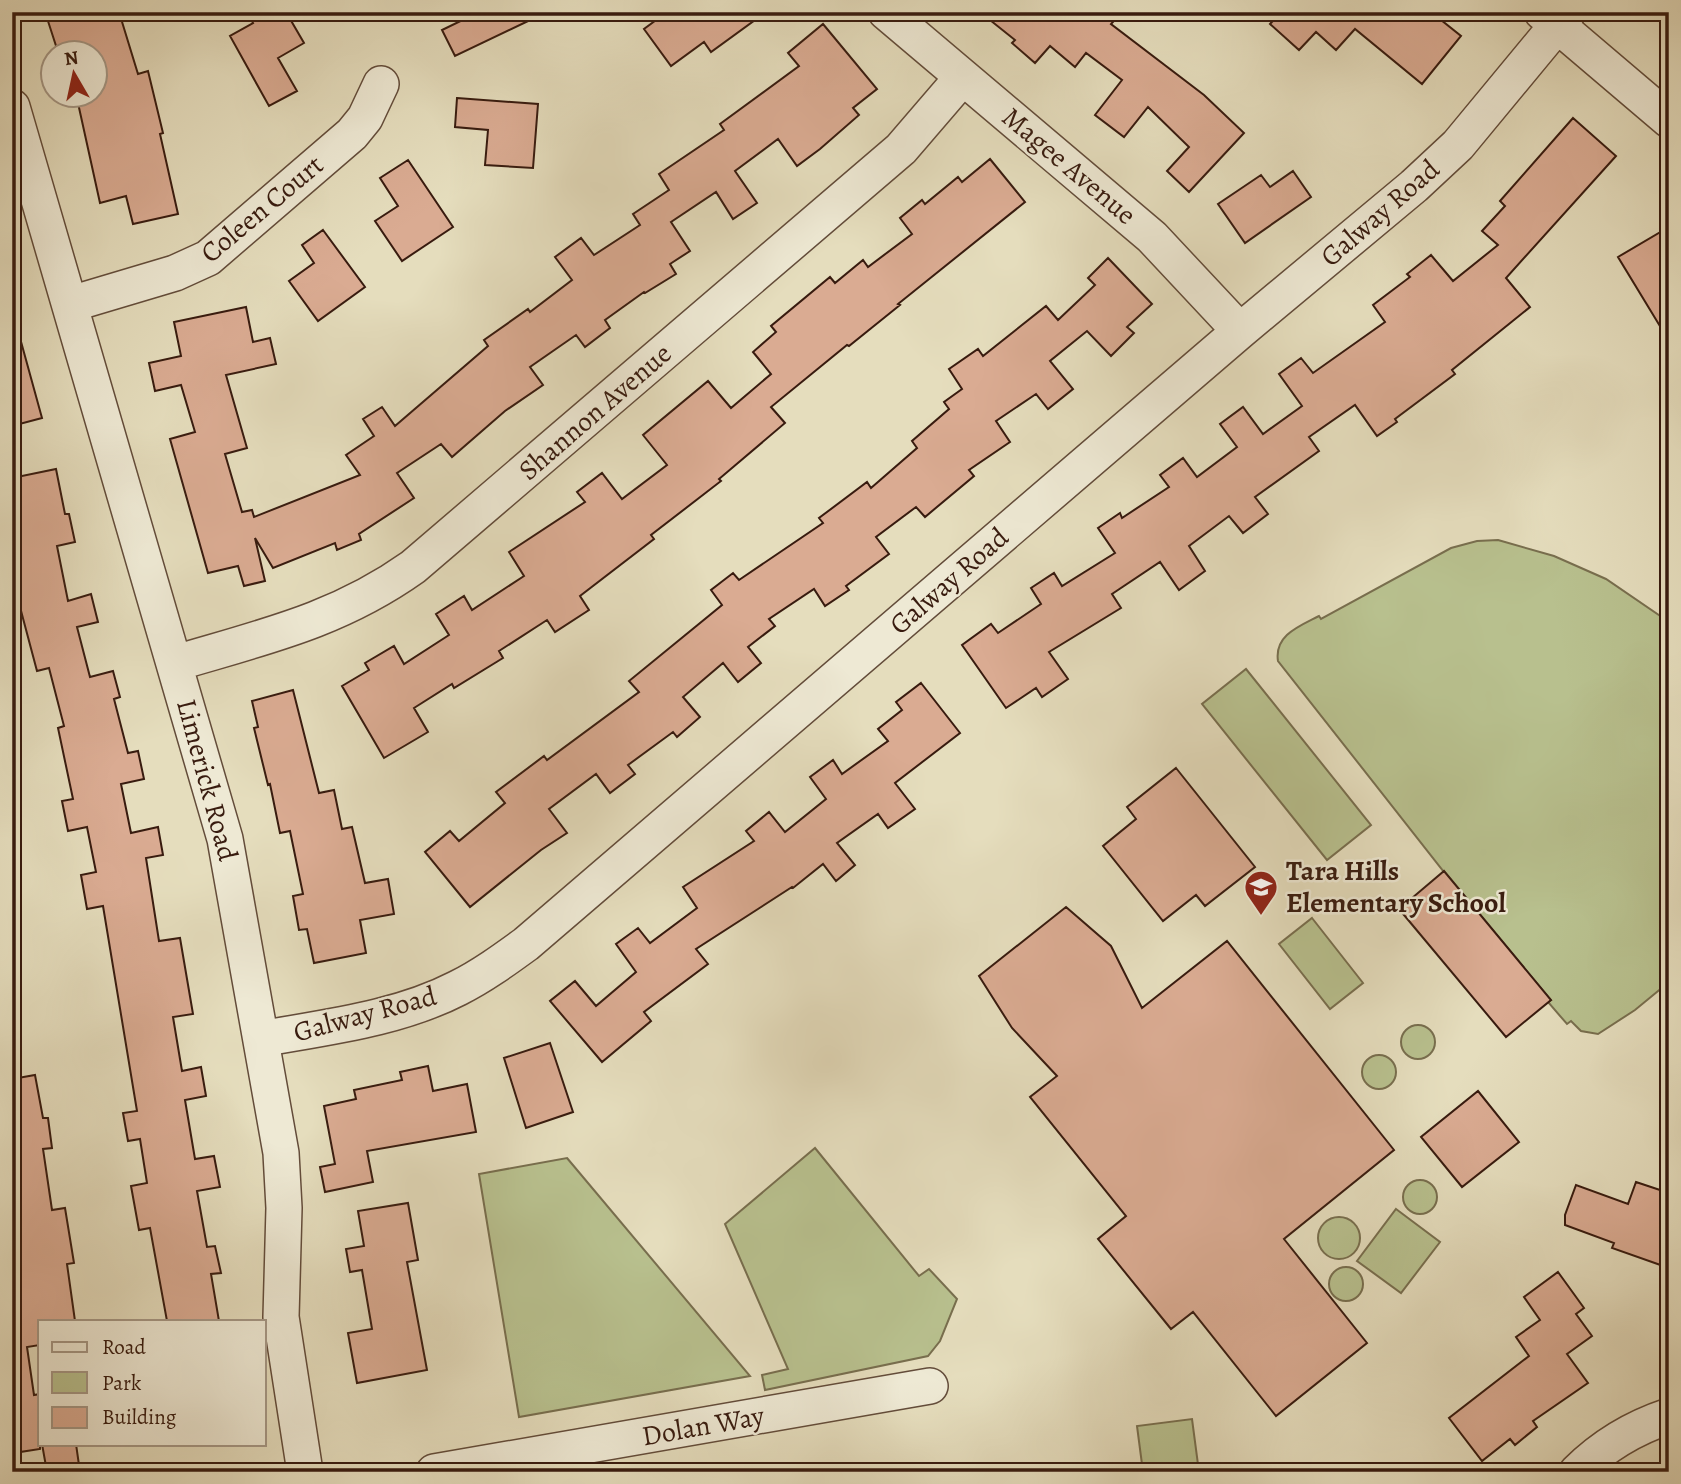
<svg xmlns="http://www.w3.org/2000/svg" width="1681" height="1484" font-family="Alegreya,serif">
<style>
.green{fill:#b8c08e;stroke:#786e4e;stroke-width:2}
.building{fill:#daab92;stroke:#381b0f;stroke-width:2}
.lines{fill:none;stroke-linecap:round;stroke-linejoin:round}
.street-casing{stroke:#634c3a;stroke-width:38}
.street{stroke:#eee9d4;stroke-width:35}
.labels{text-anchor:middle;dominant-baseline:central;stroke-width:5;stroke-linejoin:round;paint-order:stroke}
.street-label{font-size:28px;fill:#381b0f;stroke:#eee9d4}
.poi-label{font-size:28px;font-weight:bold;fill:#381b0f;stroke:#eee9d4;text-anchor:start}
</style>
<rect width="100%" height="100%" fill="#e5ddbd"/>
<filter id="stains"><feTurbulence type="fractalNoise" baseFrequency=".00286" numOctaves="4"/><feColorMatrix values="0 0 0 0 .2 0 0 0 0 .09 0 0 0 0 .02 0 0 0 .5 -.17"/></filter>
<radialGradient id="worn" r=".72"><stop offset=".6" stop-color="#630" stop-opacity="0"/><stop offset="1" stop-color="#630" stop-opacity=".3"/></radialGradient>
<!-- green -->
<path class="green" d="M 1498,540 L 1554,556 L 1606,579 L 1669,622 L 1669,982 L 1635,1010 L 1598,1034 L 1581,1031 L 1571,1021 L 1567,1024 L 1548,1002 L 1551,1000 L 1444,872 L 1278,661 C 1274,635 1300,626 1319,616 L 1321,619 L 1451,548 L 1477,541 Z
M 1246,669 L 1371,825 L 1327,860 L 1202,704 Z
M 1312,918 L 1363,983 L 1330,1009 L 1279,944 Z
M1401 1042a17 17 0 1 1 34 0a17 17 0 1 1-34 0Z
M1362 1072a17 17 0 1 1 34 0a17 17 0 1 1-34 0Z
M 815,1148 L 919,1276 L 929,1269 L 957,1299 L 940,1341 L 928,1356 L 765,1390 L 762,1375 L 788,1369 L 725,1224 Z
M 567,1158 L 750,1376 L 519,1417 L 479,1174 Z
M1403 1197a17 17 0 1 1 34 0a17 17 0 1 1-34 0Z
M 1396,1209 L 1440,1242 L 1401,1293 L 1357,1261 Z
M1318 1238a21 21 0 1 1 42 0a21 21 0 1 1-42 0Z
M1329 1284a17 17 0 1 1 34 0a17 17 0 1 1-34 0Z
M 1192,1419 L 1199,1472 L 1143,1472 L 1137,1426 Z"/>
<!-- building -->
<path class="building" d="M 65,12 L 119,12 L 138,74 L 148,71 L 163,133 L 160,134 L 178,214 L 133,224 L 126,196 L 100,203 L 76,94 L 94,94 L 94,52 L 58,52 L 47,18 Z
M 247,12 L 286,12 L 304,43 L 278,58 L 297,91 L 269,106 L 230,36 L 253,23 Z
M 479,12 L 547,12 L 455,56 L 442,30 Z
M 667,12 L 766,12 L 711,52 L 704,42 L 671,66 L 644,29 Z
M 980,12 L 1122,12 L 1111,24 L 1204,95 L 1244,133 L 1189,192 L 1167,171 L 1189,147 L 1148,107 L 1124,137 L 1095,115 L 1122,80 L 1086,53 L 1075,67 L 1050,46 L 1035,63 L 1012,43 L 1015,40 Z
M 1281,12 L 1431,12 L 1461,36 L 1422,84 L 1355,29 L 1336,50 L 1316,32 L 1299,50 L 1270,24 Z
M 823,24 L 877,89 L 853,108 L 859,115 L 820,149 L 797,166 L 778,139 L 735,171 L 757,203 L 733,219 L 716,192 L 671,222 L 690,251 L 670,264 L 676,274 L 645,293 L 644,292 L 605,320 L 610,328 L 585,347 L 576,335 L 530,367 L 543,385 L 505,411 L 452,457 L 441,444 L 397,473 L 414,498 L 359,534 L 361,540 L 337,550 L 335,543 L 273,568 L 255,538 L 265,581 L 244,586 L 238,566 L 208,573 L 170,439 L 195,432 L 181,385 L 155,391 L 149,363 L 181,356 L 174,322 L 246,307 L 253,342 L 270,338 L 276,364 L 226,375 L 247,448 L 225,454 L 242,512 L 252,510 L 254,517 L 360,475 L 346,455 L 374,436 L 363,419 L 382,407 L 395,426 L 488,346 L 484,340 L 528,309 L 530,312 L 572,280 L 555,257 L 581,238 L 594,255 L 640,225 L 633,214 L 669,190 L 659,174 L 724,130 L 720,124 L 799,66 L 788,53 Z
M 457,98 L 538,104 L 533,168 L 485,165 L 488,130 L 455,127 Z
M 1573,118 L 1616,156 L 1506,278 L 1530,307 L 1452,370 L 1455,374 L 1395,419 L 1397,422 L 1377,436 L 1355,405 L 1309,437 L 1319,451 L 1255,497 L 1268,514 L 1243,533 L 1229,516 L 1189,546 L 1205,571 L 1179,590 L 1160,562 L 1112,594 L 1121,608 L 1049,652 L 1068,679 L 1042,697 L 1036,688 L 1006,708 L 962,645 L 991,624 L 998,633 L 1041,604 L 1031,588 L 1054,573 L 1062,586 L 1115,553 L 1098,528 L 1120,513 L 1122,518 L 1169,487 L 1160,475 L 1183,458 L 1197,477 L 1237,447 L 1220,424 L 1243,407 L 1263,434 L 1302,406 L 1279,374 L 1301,358 L 1313,373 L 1385,322 L 1373,305 L 1410,277 L 1407,274 L 1431,255 L 1453,281 L 1498,245 L 1482,231 L 1505,206 L 1500,201 Z
M 990,159 L 1025,202 L 898,304 L 900,305 L 849,346 L 847,345 L 771,407 L 785,423 L 719,479 L 721,481 L 651,535 L 654,539 L 580,596 L 589,610 L 555,632 L 547,620 L 499,651 L 503,658 L 454,688 L 452,684 L 414,708 L 428,732 L 384,758 L 342,686 L 369,670 L 365,663 L 394,646 L 404,664 L 449,635 L 436,614 L 464,596 L 472,610 L 524,576 L 509,552 L 585,502 L 577,492 L 602,473 L 622,499 L 667,465 L 643,435 L 708,381 L 731,408 L 771,374 L 753,352 L 776,332 L 771,326 L 830,277 L 835,283 L 863,260 L 868,267 L 912,234 L 900,218 L 922,200 L 925,204 L 958,177 L 962,182 Z
M 408,160 L 453,227 L 402,261 L 375,221 L 398,206 L 380,178 Z
M 1293,171 L 1311,197 L 1245,243 L 1218,204 L 1261,175 L 1270,187 Z
M 1669,227 L 1669,341 L 1618,257 Z
M 323,230 L 365,287 L 318,321 L 289,281 L 314,263 L 302,245 Z
M 1108,258 L 1152,304 L 1127,327 L 1134,333 L 1111,356 L 1087,331 L 1050,361 L 1073,389 L 1048,409 L 1036,394 L 996,421 L 1010,442 L 969,470 L 974,476 L 925,517 L 916,507 L 876,537 L 889,554 L 846,586 L 849,590 L 825,606 L 814,589 L 769,619 L 775,626 L 748,647 L 761,663 L 738,682 L 723,663 L 683,697 L 700,717 L 677,737 L 673,732 L 628,765 L 635,774 L 610,793 L 596,774 L 549,809 L 567,833 L 541,850 L 470,907 L 425,852 L 450,831 L 459,841 L 505,803 L 496,792 L 544,756 L 547,760 L 639,692 L 629,681 L 722,605 L 711,590 L 733,573 L 739,580 L 823,523 L 819,518 L 867,482 L 871,488 L 917,448 L 912,441 L 949,409 L 944,402 L 962,389 L 949,369 L 978,349 L 983,356 L 1046,306 L 1058,320 L 1095,285 L 1088,278 Z
M 20,338 L 42,418 L 12,426 L 12,339 Z
M 56,469 L 65,514 L 69,514 L 75,542 L 57,546 L 68,601 L 91,594 L 98,622 L 77,627 L 90,677 L 113,671 L 120,697 L 114,699 L 128,753 L 138,751 L 144,779 L 121,784 L 131,833 L 158,827 L 163,855 L 146,858 L 159,941 L 180,938 L 193,1014 L 173,1017 L 182,1071 L 201,1067 L 206,1096 L 185,1100 L 195,1159 L 214,1156 L 220,1187 L 197,1191 L 207,1247 L 215,1246 L 221,1273 L 211,1274 L 219,1321 L 167,1321 L 150,1228 L 139,1230 L 131,1186 L 147,1183 L 140,1139 L 128,1141 L 123,1113 L 137,1111 L 103,906 L 87,909 L 81,875 L 96,872 L 87,827 L 68,831 L 62,801 L 73,799 L 58,728 L 64,726 L 49,668 L 37,671 L 16,592 L 12,593 L 12,478 Z
M 921,683 L 960,733 L 895,783 L 915,809 L 888,828 L 878,814 L 837,843 L 855,865 L 836,881 L 823,864 L 793,888 L 792,887 L 696,949 L 708,964 L 644,1012 L 651,1021 L 602,1062 L 550,1001 L 575,981 L 596,1006 L 636,972 L 616,944 L 638,928 L 650,943 L 697,908 L 683,887 L 754,841 L 746,831 L 769,812 L 785,832 L 826,799 L 810,777 L 833,760 L 842,774 L 888,741 L 878,729 L 902,710 L 896,702 Z
M 293,690 L 319,793 L 334,790 L 342,829 L 352,827 L 365,883 L 388,879 L 394,914 L 360,920 L 366,953 L 314,963 L 307,929 L 299,930 L 293,896 L 303,894 L 290,831 L 280,833 L 270,784 L 268,785 L 254,728 L 258,727 L 252,701 Z
M 1176,768 L 1255,867 L 1205,906 L 1196,895 L 1163,921 L 1103,846 L 1136,819 L 1127,807 Z
M 1444,871 L 1551,1000 L 1506,1037 L 1399,909 Z
M 1066,907 L 1111,946 L 1142,1008 L 1227,941 L 1394,1150 L 1284,1239 L 1367,1343 L 1276,1416 L 1193,1312 L 1171,1329 L 1098,1239 L 1126,1216 L 1030,1097 L 1057,1076 L 1012,1028 L 979,976 Z
M 550,1043 L 573,1112 L 526,1128 L 504,1058 Z
M 428,1066 L 433,1091 L 467,1084 L 476,1132 L 367,1151 L 373,1182 L 325,1192 L 320,1167 L 335,1164 L 324,1106 L 356,1099 L 354,1090 L 402,1080 L 400,1072 Z
M 35,1075 L 43,1118 L 48,1118 L 52,1148 L 43,1149 L 52,1210 L 65,1208 L 74,1263 L 67,1264 L 75,1321 L 40,1321 L 40,1345 L 27,1347 L 34,1395 L 40,1394 L 40,1449 L 20,1452 L 12,1408 L 12,1325 L 16,1324 L 12,1294 L 12,1079 Z
M 1478,1091 L 1519,1142 L 1462,1187 L 1421,1137 Z
M 1636,1182 L 1669,1193 L 1669,1268 L 1612,1248 L 1614,1243 L 1565,1225 L 1565,1215 L 1576,1185 L 1628,1204 Z
M 408,1203 L 418,1260 L 407,1262 L 427,1370 L 357,1383 L 348,1333 L 372,1329 L 362,1270 L 350,1272 L 346,1249 L 364,1246 L 358,1211 Z
M 1558,1272 L 1584,1308 L 1576,1314 L 1592,1336 L 1567,1354 L 1588,1383 L 1533,1421 L 1537,1427 L 1515,1445 L 1510,1439 L 1482,1461 L 1449,1418 L 1529,1356 L 1516,1337 L 1540,1320 L 1524,1297 Z
M 42,1444 L 76,1444 L 80,1472 L 47,1472 Z"/>
<g class="lines">
<defs>
<path id="street" d="M 886,12 L 1152,237 L 1240,331
M 1542,12 L 1669,120
M 12,107 L 225,839 L 281,1153 L 284,1208 L 281,1317 L 305,1472
M 71,304 L 175,273 L 208,258 L 352,134 L 365,118 L 381,84
M 176,663 C 263,637 337,621 413,567 L 901,149 L 962,78
M 261,1039 C 327,1027 398,1019 458,988 C 482,976 504,960 526,944 L 1240,331 L 1414,186 L 1458,145 L 1568,12
M 434,1472 L 930,1386
M 1577,1472 C 1604,1445 1633,1428 1669,1416"/>
</defs>
<!-- street casing -->
<use href="#street" class="street-casing"/>
<!-- street -->
<use href="#street" class="street"/>
</g>
<!-- icons -->
<defs>
<symbol id="school-pin" viewBox="-11 -11 22 30"><path d="M0 17L-7.5 6A9.5 9.5 0 1 1 7.5 6Z" fill="#8f2418" stroke="#eee9d4"/><path d="M0-5L7-2L0 1L-7-2ZM-4 1L0 2.5L4 1V4Q0 6-4 4Z" fill="#fff"/></symbol>
</defs>
<g fill-rule="evenodd">
<use href="#school-pin" x="1242" y="868" width="38" height="52"/>
</g>
<g class="labels">
<!-- street labels -->
<g class="street-label">
<text transform="translate(1069 166) rotate(40)">Magee Avenue</text>
<text transform="translate(262 209) rotate(-40)">Coleen Court</text>
<text transform="translate(1380 213) rotate(-41)">Galway Road</text>
<text transform="translate(595 412) rotate(-41)">Shannon Avenue</text>
<text transform="translate(949 581) rotate(-41)">Galway Road</text>
<text transform="translate(207 780) rotate(75)">Limerick Road</text>
<text transform="translate(365 1014) rotate(-15)">Galway Road</text>
<text transform="translate(703 1426) rotate(-10)">Dolan Way</text>
</g>
<!-- poi labels -->
<g class="poi-label">
<text x="1286" y="871">Tara Hills<tspan x="1286" dy="32">Elementary School</tspan></text>
</g>
</g>
<!-- margin -->
<rect width="1681" height="1484" fill="none" stroke="#e5ddbd" stroke-width="42"/>
<rect x="14" y="14" width="1653" height="1456" fill="none" stroke="#381b0f" stroke-width="3.5"/>
<rect x="21" y="21" width="1639" height="1442" fill="none" stroke="#381b0f" stroke-width="2"/>
<!-- legend -->
<rect x="38" y="1320" width="228" height="126" fill="#eee9d4" stroke="#a59785" stroke-width="2"/>
<rect x="52" y="1342" width="35" height="10" fill="#eee9d4" stroke="#a59785" stroke-width="2"/>
<text x="102" y="1354" font-size="21" fill="#381b0f">Road</text>
<rect x="52" y="1372" width="35" height="21" fill="#b8c08e" stroke="#a59785" stroke-width="2"/>
<text x="102" y="1390" font-size="21" fill="#381b0f">Park</text>
<rect x="52" y="1407" width="35" height="21" fill="#daab92" stroke="#a59785" stroke-width="2"/>
<text x="102" y="1424" font-size="21" fill="#381b0f">Building</text>
<!-- north arrow -->
<g transform="translate(74 74) rotate(351)"><circle r="33" fill="#eee9d4" stroke="#a59785" stroke-width="2"/>
<path d="M0-5L12 26L0 18L-12 26Z" fill="#8f2418"/>
<text y="-10" font-size="19" font-weight="bold" text-anchor="middle" fill="#381b0f">N</text>
</g>
<rect width="100%" height="100%" filter="url(#stains)"/>
<rect width="100%" height="100%" fill="url(#worn)"/>
</svg>
